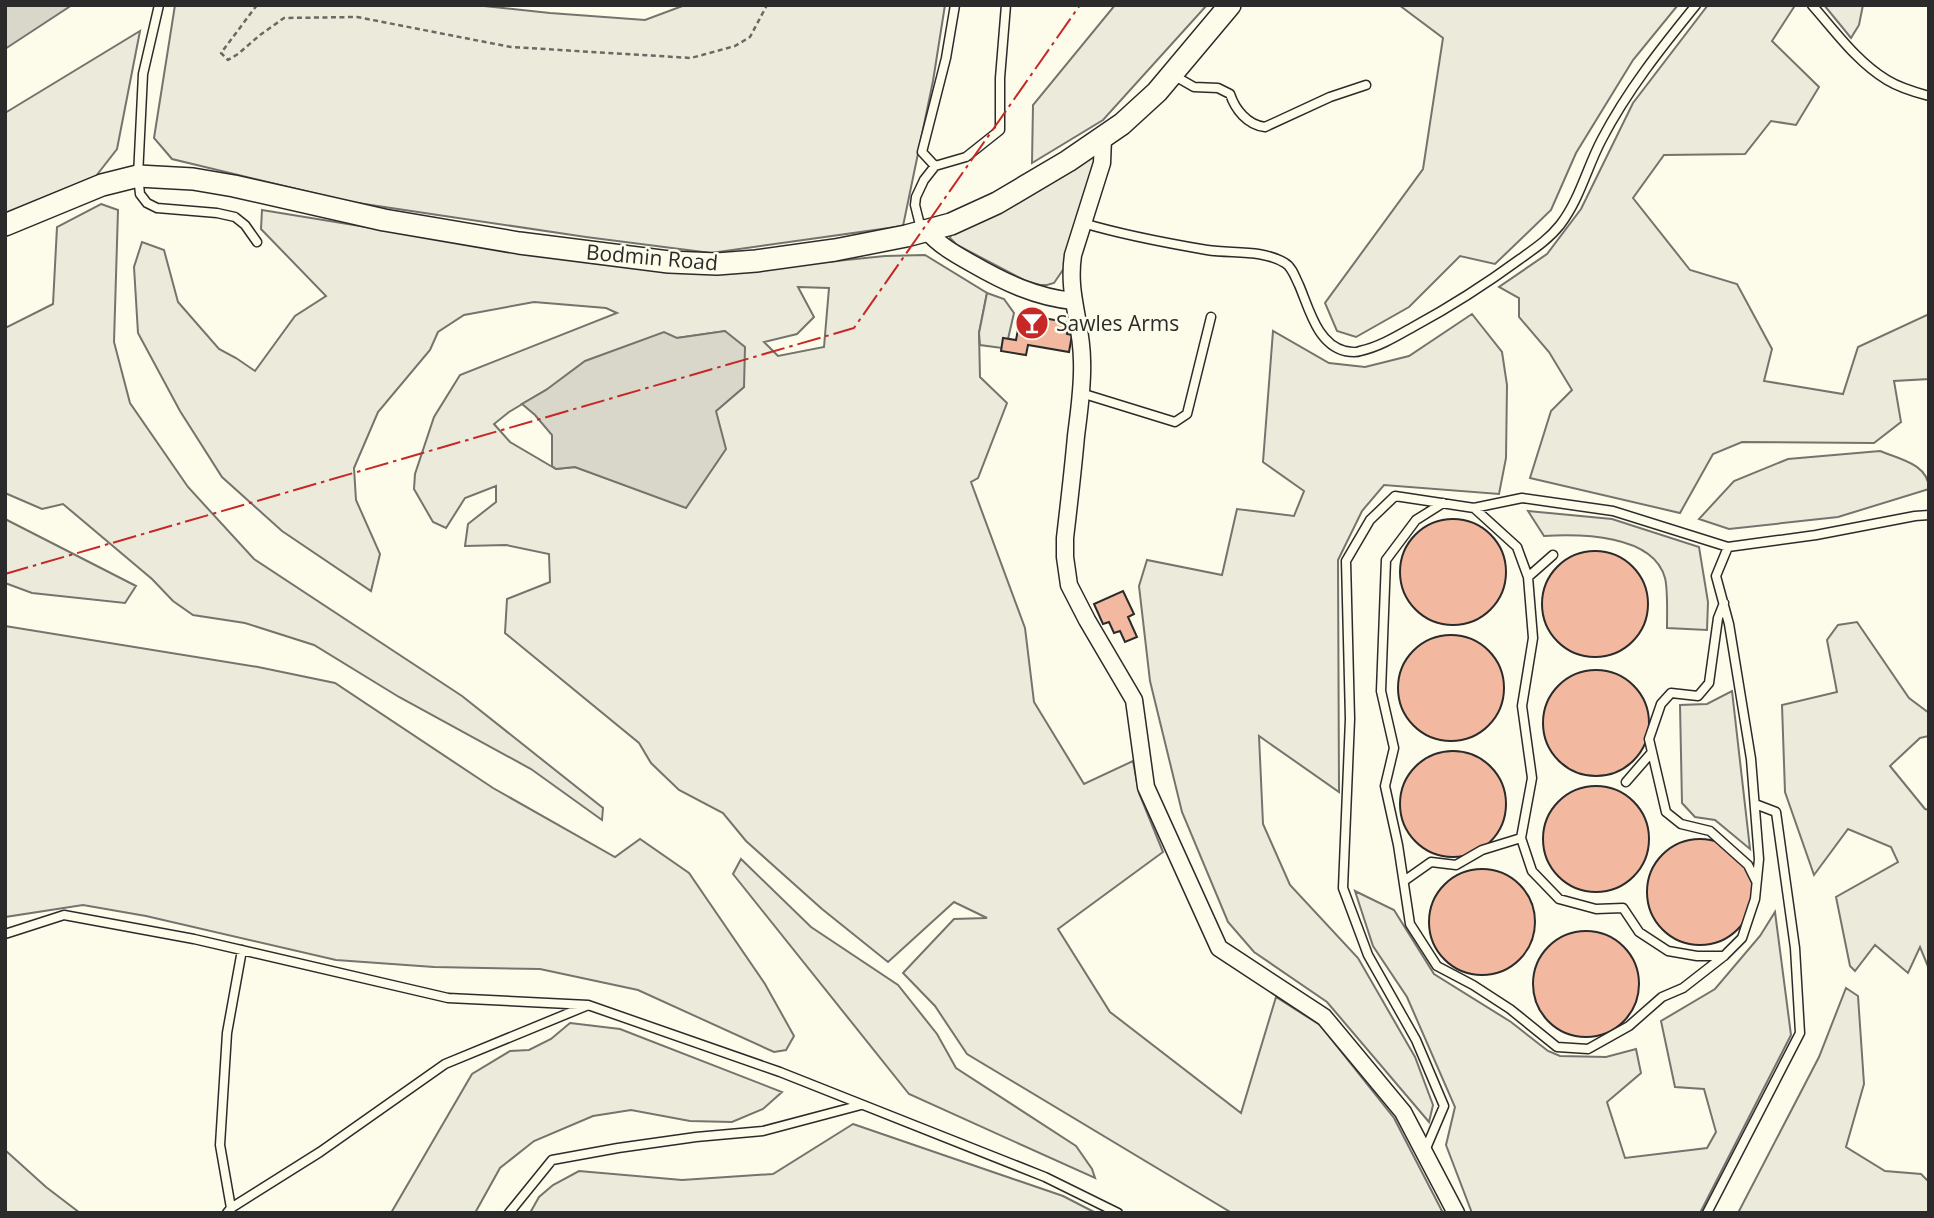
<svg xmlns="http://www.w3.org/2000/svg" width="1934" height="1218" font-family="'Open Sans',sans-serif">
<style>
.green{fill:#ecebdb;stroke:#74746e;stroke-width:2;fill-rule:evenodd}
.parking{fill:#eceadb;stroke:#74746e;stroke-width:2}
.water{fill:#d8d7c9;stroke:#74746e;stroke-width:2}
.building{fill:#f2b8a0;stroke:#2b2b2b;stroke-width:2}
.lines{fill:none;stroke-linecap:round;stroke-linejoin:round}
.lane-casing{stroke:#2b2b2b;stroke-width:11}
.street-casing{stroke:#2b2b2b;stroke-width:19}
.secondary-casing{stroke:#2b2b2b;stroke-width:24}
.path{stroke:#6a6964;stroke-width:2.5;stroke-dasharray:5 3.5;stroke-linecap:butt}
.lane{stroke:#fdfbea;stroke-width:8}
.street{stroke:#fdfbea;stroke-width:16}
.secondary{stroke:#fdfbea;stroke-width:21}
.power{stroke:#c62828;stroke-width:2;stroke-dasharray:24 5 3.5 5;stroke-linecap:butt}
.labels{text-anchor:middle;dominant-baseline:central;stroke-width:5;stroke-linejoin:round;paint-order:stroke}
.street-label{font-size:21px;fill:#2b2b2b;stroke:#fdfbea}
.poi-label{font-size:21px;fill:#2b2b2b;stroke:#fdfbea;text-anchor:start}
</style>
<rect width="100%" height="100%" fill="#fdfbea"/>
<!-- green -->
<path class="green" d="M 175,5 L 475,5 L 550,13 L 645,20 L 685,5 L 945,5 L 933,81 L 903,226 L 711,253 L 586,237 L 351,202 L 172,159 L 154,138 Z
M 1115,5 L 1207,5 L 1103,120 L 1032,163 L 1033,105 Z
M 1399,5 L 1678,5 L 1633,60 L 1576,153 L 1551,210 L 1495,264 L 1460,256 L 1409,307 L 1356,337 L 1337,331 L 1325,303 L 1423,169 L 1443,38 Z
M 1708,5 L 1793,5 L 1794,7 L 1772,41 L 1819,87 L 1796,125 L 1771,121 L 1745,154 L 1664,155 L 1633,198 L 1690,270 L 1737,284 L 1772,349 L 1764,381 L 1843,394 L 1858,347 L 1929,314 L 1929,379 L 1894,381 L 1901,422 L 1874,443 L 1742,442 L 1713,454 L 1680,513 L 1530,478 L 1551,411 L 1572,390 L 1549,352 L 1519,317 L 1519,298 L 1499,287 L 1547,254 L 1581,209 L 1633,103 Z
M 1824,5 L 1863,5 L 1859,25 L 1851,38 Z
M 140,31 L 117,149 L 96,176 L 5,213 L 5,113 Z
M 1103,153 L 1073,255 L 1054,283 L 1047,285 L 1040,285 L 1026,281 L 957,245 L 950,238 L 951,235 L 955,231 L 1083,161 Z
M 101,204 L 118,210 L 114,342 L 130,403 L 188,487 L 254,559 L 462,696 L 603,808 L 602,820 L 531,769 L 399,697 L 314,645 L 245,623 L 193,615 L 173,601 L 152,579 L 63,504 L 42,509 L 5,493 L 5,328 L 53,304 L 57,227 Z
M 262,210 L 538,255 L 787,266 L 885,256 L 925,255 L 987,293 L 979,333 L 980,377 L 1007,403 L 978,478 L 971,482 L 1025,628 L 1034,702 L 1084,784 L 1133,761 L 1139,793 L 1163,852 L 1058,929 L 1110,1012 L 1241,1113 L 1276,997 L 1320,1025 L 1394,1118 L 1443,1213 L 1232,1213 L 967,1054 L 935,1006 L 903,973 L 954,919 L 987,918 L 954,902 L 888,962 L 822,909 L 746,841 L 723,813 L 679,790 L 651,763 L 639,743 L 505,633 L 507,599 L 550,582 L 549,554 L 506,545 L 465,546 L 468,524 L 496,502 L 496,486 L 465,498 L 446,528 L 433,522 L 414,489 L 415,474 L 434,417 L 460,375 L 617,313 L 606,308 L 534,302 L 464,315 L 438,332 L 430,350 L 378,412 L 354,468 L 356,500 L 380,554 L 371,591 L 282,531 L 222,477 L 180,411 L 138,333 L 134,267 L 142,242 L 164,250 L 178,302 L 219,349 L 236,358 L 255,371 L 295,316 L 326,296 L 261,229 ZM 798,287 L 829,288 L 824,347 L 778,356 L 764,342 L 797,334 L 814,317 ZM 725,331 L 744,387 L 716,411 L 686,507 L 575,467 L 556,469 L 510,442 L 494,424 L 509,412 L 546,390 L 677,338 Z
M 1472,314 L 1502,352 L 1507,385 L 1506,458 L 1499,494 L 1384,485 L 1362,511 L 1338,560 L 1339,792 L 1259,736 L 1263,824 L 1290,885 L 1358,958 L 1415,1057 L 1433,1105 L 1429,1122 L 1327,1002 L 1254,952 L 1228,922 L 1182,812 L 1150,681 L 1139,586 L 1147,560 L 1222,575 L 1237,509 L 1294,516 L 1304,491 L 1263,462 L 1273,331 L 1329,363 L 1365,367 L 1409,356 Z
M 1880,451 C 1899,459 1929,464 1929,489 L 1838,517 L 1729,529 L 1699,519 L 1734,481 L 1788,459 Z
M 1528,511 L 1612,519 L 1699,547 L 1708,602 L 1707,630 L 1667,628 C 1667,614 1668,590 1665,578 C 1653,534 1580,534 1544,536 Z
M 5,519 L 136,586 L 125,603 L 32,593 L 5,583 Z
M 1857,622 L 1909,698 L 1929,713 L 1929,736 L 1920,738 L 1890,766 L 1925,809 L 1929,810 L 1929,969 L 1920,947 L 1908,973 L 1875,945 L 1855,971 L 1850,966 L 1836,897 L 1898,862 L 1891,847 L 1848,829 L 1814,875 L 1785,792 L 1782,705 L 1837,692 L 1827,640 L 1838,625 Z
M 5,626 L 258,667 L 335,683 L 493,788 L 615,857 L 640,839 L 689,873 L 765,984 L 794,1036 L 786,1050 L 774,1052 L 638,990 L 540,969 L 434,967 L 336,960 L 146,916 L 83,905 L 5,917 Z
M 1732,691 L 1750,849 L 1715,820 L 1695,817 L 1682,803 L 1680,705 L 1707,704 Z
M 741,859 L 811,927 L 898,985 L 937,1034 L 956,1068 L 1076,1146 L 1092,1169 L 1095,1178 L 909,1094 L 733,874 Z
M 1355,891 L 1394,910 L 1434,974 L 1511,1022 L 1548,1051 L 1560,1056 L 1606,1057 L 1636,1049 L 1641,1073 L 1607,1102 L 1625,1158 L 1707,1148 L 1716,1132 L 1704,1089 L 1675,1087 L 1661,1021 L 1715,989 L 1760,936 L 1775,912 L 1791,1035 L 1700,1213 L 1472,1213 L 1446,1145 L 1455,1107 L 1407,997 L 1373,946 Z
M 1846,988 L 1858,996 L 1864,1084 L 1846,1147 L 1885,1171 L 1921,1174 L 1929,1182 L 1929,1213 L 1738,1213 L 1819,1057 Z
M 570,1023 L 620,1029 L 782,1092 L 763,1109 L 732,1122 L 690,1121 L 631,1110 L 593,1116 L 534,1141 L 500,1168 L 475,1213 L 391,1213 L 472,1074 L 510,1051 L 529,1050 L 551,1039 Z
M 853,1124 L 1063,1196 L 1096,1213 L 530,1213 L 539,1197 L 553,1185 L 579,1171 L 682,1180 L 773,1174 Z
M 5,1150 L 46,1187 L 80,1213 L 5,1213 Z"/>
<!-- parking -->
<path class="parking" d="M 987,293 L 1004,299 L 1014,313 L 1008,339 L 1002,348 L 980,345 L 979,333 Z"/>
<!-- water -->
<path class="water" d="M 5,5 L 72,5 L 5,49 Z
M 725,331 L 745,347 L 744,387 L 716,411 L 726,449 L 686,508 L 575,467 L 556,469 L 552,466 L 552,435 L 535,415 L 522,404 L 546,390 L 585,361 L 664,332 L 677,338 Z"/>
<!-- building -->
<path class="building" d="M 1021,314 L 1066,322 L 1065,328 L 1068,329 L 1067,334 L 1072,335 L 1069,352 L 1028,345 L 1026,355 L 1001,351 L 1003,338 L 1016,340 Z
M1400 572a53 53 0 1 1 106 0a53 53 0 1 1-106 0Z
M1542 604a53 53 0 1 1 106 0a53 53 0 1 1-106 0Z
M 1123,591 L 1134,614 L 1128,617 L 1137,637 L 1125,642 L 1120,631 L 1114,633 L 1109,622 L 1103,624 L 1094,604 Z
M1398 688a53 53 0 1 1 106 0a53 53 0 1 1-106 0Z
M1543 723a53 53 0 1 1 106 0a53 53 0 1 1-106 0Z
M1400 804a53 53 0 1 1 106 0a53 53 0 1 1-106 0Z
M1543 839a53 53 0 1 1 106 0a53 53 0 1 1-106 0Z
M1647 892a53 53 0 1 1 106 0a53 53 0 1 1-106 0Z
M1429 922a53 53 0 1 1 106 0a53 53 0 1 1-106 0Z
M1533 984a53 53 0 1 1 106 0a53 53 0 1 1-106 0Z"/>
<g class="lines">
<defs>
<path id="lane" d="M 159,5 L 143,74 L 138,176 L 140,194 L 147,203 L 157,208 L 217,213 L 235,217 L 245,225 L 257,242
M 1812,5 C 1835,31 1857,62 1887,80 C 1900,88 1914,92 1929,96
M 1173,75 L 1194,87 L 1218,88 L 1230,94 C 1235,109 1247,125 1265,127 L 1330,97 L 1366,85
M 935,166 L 922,152 L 946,58 L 955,5
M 1083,223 C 1123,235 1166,243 1207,250 C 1232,254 1262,249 1285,263 C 1292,267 1295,277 1299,285 C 1309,308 1317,344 1345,351 C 1350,352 1356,353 1360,351 C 1379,347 1397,336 1413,327 C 1450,307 1486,284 1520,259 C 1534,249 1549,239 1560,225 C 1580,199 1587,167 1602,139 C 1627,91 1661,48 1696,5
M 925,229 L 919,221 L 915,205 L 916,197 L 924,180 L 935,166 L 966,157 L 1000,130 L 1000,78 L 1006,5
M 1081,393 L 1175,422 L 1187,414 L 1211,317
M 1443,503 L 1416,520 L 1386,560 L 1381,691 L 1394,748 L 1385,786 L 1398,845 L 1410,924 L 1437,966 L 1473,985 L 1510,1009 L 1557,1047 L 1588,1049 L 1629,1026 L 1662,997 L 1683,988 L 1724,956 L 1742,938 L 1755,899 L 1759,859 L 1751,759 L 1729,624 L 1716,576 L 1728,547
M 1474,508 L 1517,547 L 1528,577 L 1533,638 L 1522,706 L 1532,778 L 1521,838 L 1532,871 L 1559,899 L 1596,909 L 1623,908 L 1639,932 L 1668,951 L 1697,956 L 1724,956
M 1528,577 L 1553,555
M 1724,603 L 1718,618 L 1709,683 L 1698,696 L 1671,693 L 1661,704 L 1649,739 L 1666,812 L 1681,824 L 1710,831 L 1748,865 L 1756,881
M 1626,782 L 1652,752
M 1404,881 L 1431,862 L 1456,865 L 1482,850 L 1521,838
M 5,934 L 64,915 L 194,939 L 448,998 L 588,1005 L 780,1072 L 1045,1177 L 1118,1213
M 1424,1153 L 1444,1106 L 1416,1040 L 1368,955 L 1343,888 L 1350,719 L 1346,561 L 1370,520 L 1395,496 L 1474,508 L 1522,498 L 1613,511 L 1728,547 L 1816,535 L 1915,516 L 1929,515
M 231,1208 L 220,1145 L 227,1033 L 242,950
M 227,1213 L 231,1208 L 320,1152 L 445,1064 L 586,1006
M 509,1213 L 552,1160 L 618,1148 L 696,1137 L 763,1131 L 861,1105
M 1707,1213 L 1800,1033 L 1795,948 L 1776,812 L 1755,804"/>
<path id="street" d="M 1103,138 L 1102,163 L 1073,255 C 1067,295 1082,322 1082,361 C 1083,386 1079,412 1076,436 C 1073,470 1069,504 1065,538 L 1065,557 L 1069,585 L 1087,620 L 1134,700 L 1146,787 L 1219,948 L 1324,1017 L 1403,1112 L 1456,1213
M 927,231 C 939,245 955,254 971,263 C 1004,282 1035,297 1073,301"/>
<path id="secondary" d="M 5,225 L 102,185 L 138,176 L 193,179 L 234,186 L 384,220 L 519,243 L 669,262 L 717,264 L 756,261 L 835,250 L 906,236 L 951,224 L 997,203 L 1068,161 L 1122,124 L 1157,92 L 1230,5"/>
</defs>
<!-- lane casing -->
<use href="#lane" class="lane-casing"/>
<!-- street casing -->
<use href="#street" class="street-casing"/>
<!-- secondary casing -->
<use href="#secondary" class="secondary-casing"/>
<!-- path -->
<path class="path" d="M 257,5 L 221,53 L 228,60 L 238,54 L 260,35 L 284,18 L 357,17 L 511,47 L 691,58 L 735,46 L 750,37 L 767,5"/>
<!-- lane -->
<use href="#lane" class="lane"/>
<!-- street -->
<use href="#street" class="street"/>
<!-- secondary -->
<use href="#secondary" class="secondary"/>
<!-- power -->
<path class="power" d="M 5,574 L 854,328 L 1080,5"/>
</g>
<!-- icons -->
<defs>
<symbol id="bar-disc" viewBox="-11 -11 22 22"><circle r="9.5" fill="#c62828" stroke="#fdfbea"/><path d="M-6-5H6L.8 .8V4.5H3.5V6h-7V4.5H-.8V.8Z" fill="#fff"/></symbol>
</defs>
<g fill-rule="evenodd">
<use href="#bar-disc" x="1013" y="304" width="38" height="38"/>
</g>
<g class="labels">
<!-- street labels -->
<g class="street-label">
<text transform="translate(652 257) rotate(5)">Bodmin Road</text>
</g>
<!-- poi labels -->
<g class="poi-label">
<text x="1056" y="323">Sawles Arms</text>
</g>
</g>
<!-- border -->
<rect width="1934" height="1218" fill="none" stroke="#2b2b2b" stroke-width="14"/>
</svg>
